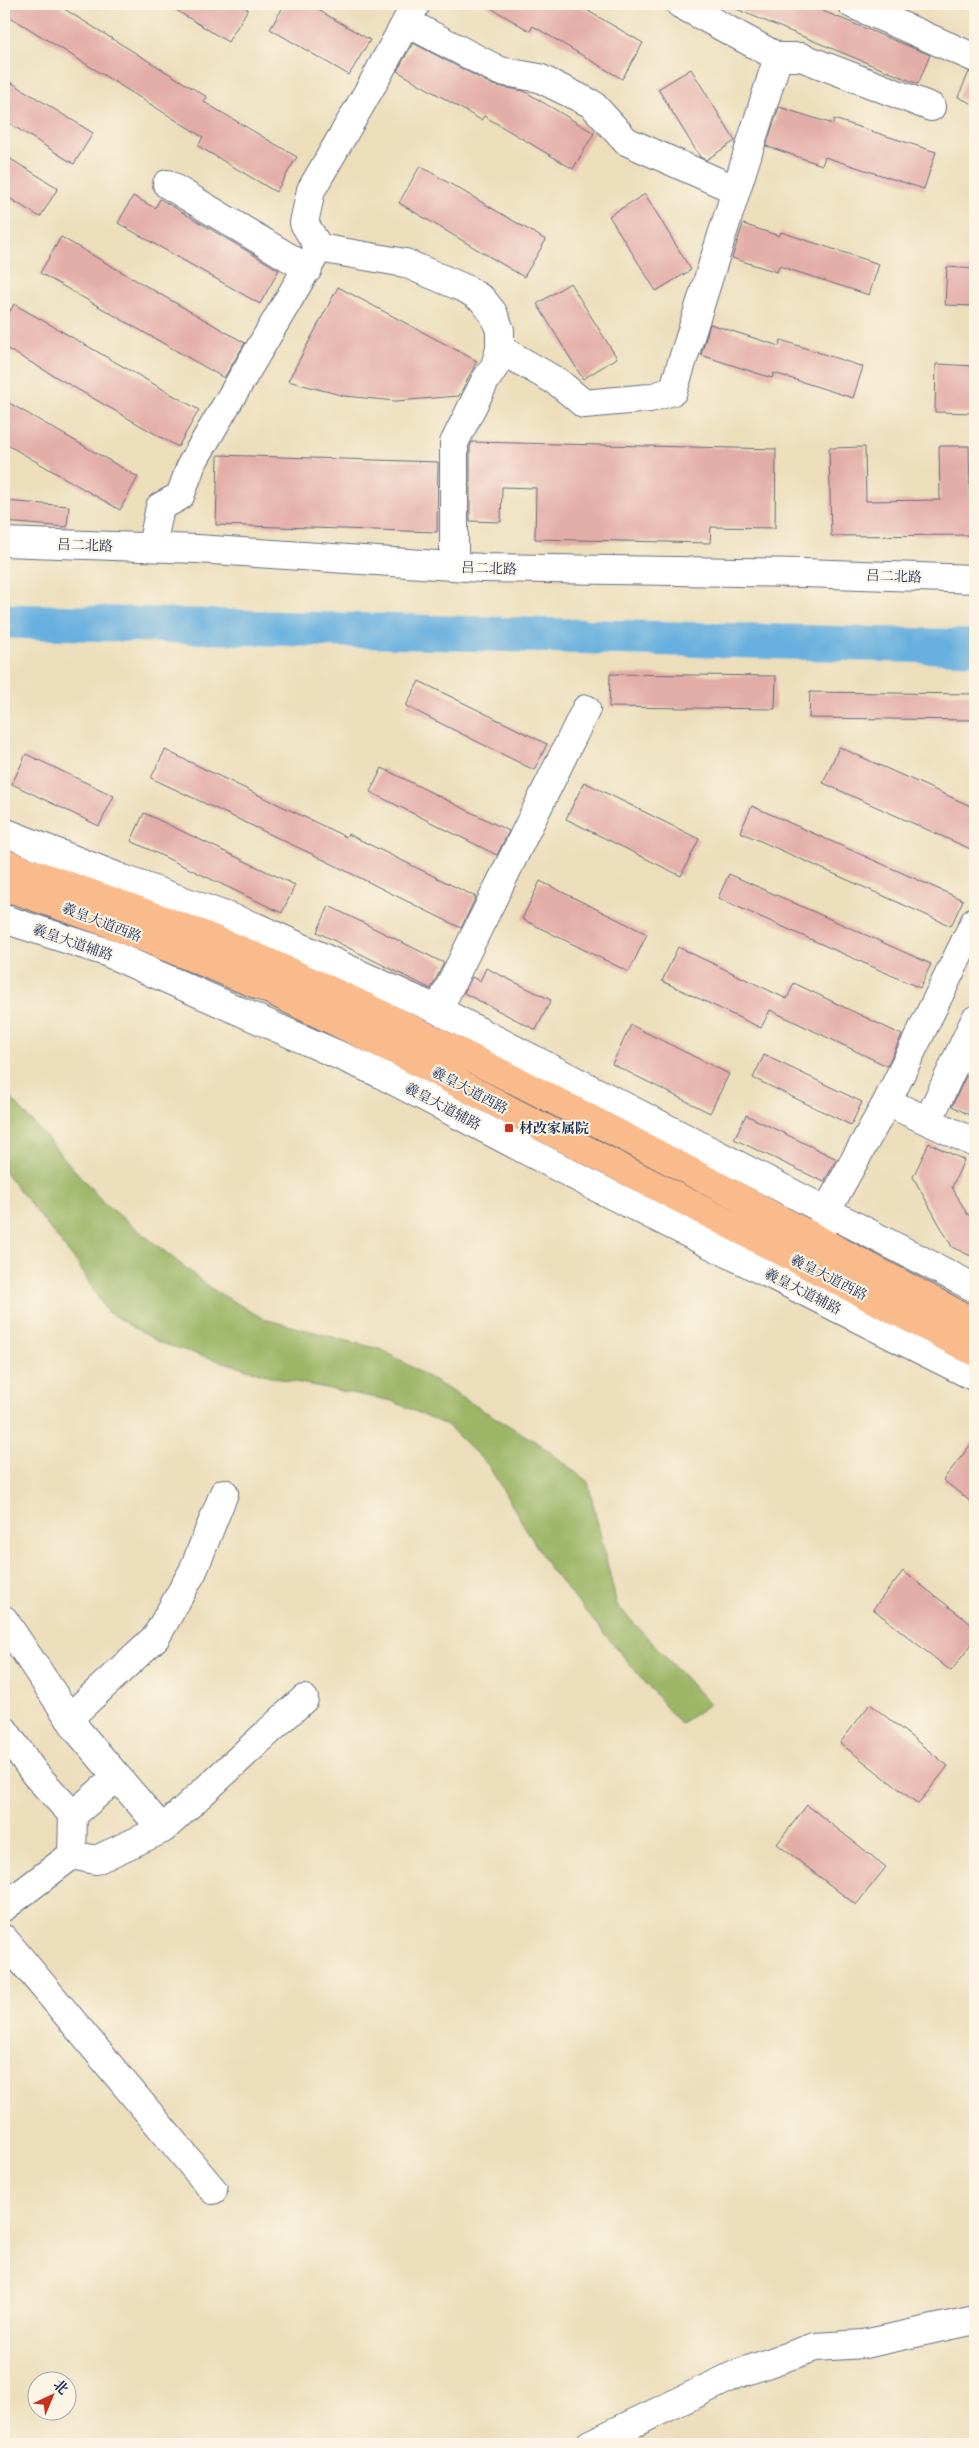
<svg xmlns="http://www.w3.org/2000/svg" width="979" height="2448" font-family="'Libre Caslon Text','Noto Serif SC',serif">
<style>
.forest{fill:#9cb566;stroke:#5c7262}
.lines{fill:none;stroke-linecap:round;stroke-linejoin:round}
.river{stroke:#66afde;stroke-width:35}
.building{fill:#e3ada7}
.minor-casing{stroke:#646c7f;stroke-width:30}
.major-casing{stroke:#646c7f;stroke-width:30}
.minor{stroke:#fff;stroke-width:28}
.major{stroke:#fabb8c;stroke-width:28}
.poi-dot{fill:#c8321e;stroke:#fcf5e5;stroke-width:2}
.labels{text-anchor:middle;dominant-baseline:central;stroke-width:4;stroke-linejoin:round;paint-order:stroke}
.street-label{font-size:14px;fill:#1b2f5e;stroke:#fcf5e5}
.poi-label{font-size:14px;font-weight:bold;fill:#1b2f5e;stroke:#fcf5e5;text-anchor:start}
</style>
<rect width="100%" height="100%" fill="#fcf5e5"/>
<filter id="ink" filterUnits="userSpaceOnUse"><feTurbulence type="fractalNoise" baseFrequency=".02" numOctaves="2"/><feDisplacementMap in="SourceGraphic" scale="10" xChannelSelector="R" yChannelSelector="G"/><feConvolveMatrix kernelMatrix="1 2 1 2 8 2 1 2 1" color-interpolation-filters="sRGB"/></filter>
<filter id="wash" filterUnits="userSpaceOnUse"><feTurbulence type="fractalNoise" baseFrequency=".0096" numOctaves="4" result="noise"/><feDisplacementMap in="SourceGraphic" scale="20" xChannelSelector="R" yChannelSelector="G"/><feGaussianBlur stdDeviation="1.12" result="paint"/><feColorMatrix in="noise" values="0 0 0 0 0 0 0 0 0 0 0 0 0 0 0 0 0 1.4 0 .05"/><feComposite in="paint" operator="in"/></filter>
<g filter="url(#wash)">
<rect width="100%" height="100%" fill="#ecdebb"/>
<!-- forest -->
<path class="forest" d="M 4,1090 L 104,1203 L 212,1289 L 264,1319 L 383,1350 L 541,1445 L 588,1482 L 617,1605 L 710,1704 L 680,1724 L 550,1569 L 488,1465 L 448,1426 L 392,1401 L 280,1379 L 160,1343 L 107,1312 L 77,1263 L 4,1171 Z"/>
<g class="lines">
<!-- river -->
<path class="river" d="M 4,621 L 975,647"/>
</g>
<g id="blocks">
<!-- building -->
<path class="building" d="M 4,4 L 56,4 L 207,97 L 204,102 L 297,157 L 276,192 L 198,146 L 203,137 L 4,13 Z
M 166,4 L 238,4 L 248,9 L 228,42 Z
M 285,4 L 308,4 L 370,40 L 349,75 L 270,29 Z
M 484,4 L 576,4 L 643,43 L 622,79 L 533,26 L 530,31 Z
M 724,4 L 806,4 L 930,55 L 918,84 Z
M 413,43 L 493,85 L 524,91 L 594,133 L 573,169 L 484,116 L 481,120 L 397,71 Z
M 691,69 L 735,141 L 706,160 L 700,157 L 658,89 Z
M 969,72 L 975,73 L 975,105 L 958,97 Z
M 4,78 L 93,133 L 74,164 L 4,120 Z
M 779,107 L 833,124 L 834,119 L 936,152 L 924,189 L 825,157 L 822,165 L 766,146 Z
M 4,155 L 58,188 L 40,217 L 4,195 Z
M 420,166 L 546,240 L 524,277 L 399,203 Z
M 645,194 L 691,270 L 656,291 L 609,216 Z
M 133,196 L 155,208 L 160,199 L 279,270 L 260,304 L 118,223 Z
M 743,224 L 779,236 L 781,232 L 879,264 L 869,295 L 779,266 L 777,272 L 732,258 Z
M 61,237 L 245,343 L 224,378 L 40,273 Z
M 947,267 L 975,269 L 975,306 L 945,305 Z
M 570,283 L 617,358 L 583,379 L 537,304 Z
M 338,287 L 477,361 L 459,396 L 396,401 L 344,396 L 288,381 Z
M 14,304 L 199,410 L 178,447 L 4,347 L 4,322 Z
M 710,324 L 779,346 L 781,340 L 863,367 L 853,398 L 774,373 L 772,378 L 701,355 Z
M 936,364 L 975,366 L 975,413 L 935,412 Z
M 4,400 L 138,477 L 120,510 L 4,443 Z
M 472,442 L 776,449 L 775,528 L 711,527 L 710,543 L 535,539 L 536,488 L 502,487 L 501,522 L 470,521 L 470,447 Z
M 939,446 L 969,446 L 971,535 L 831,536 L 829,448 L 865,447 L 866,501 L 940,500 Z
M 218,455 L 438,462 L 437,532 L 216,525 Z
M 4,501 L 69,506 L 67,527 L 4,522 Z
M 610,674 L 776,676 L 775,709 L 609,707 Z
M 419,681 L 547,744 L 534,770 L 406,706 Z
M 810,692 L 975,694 L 975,720 L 809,718 Z
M 839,747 L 975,808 L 975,851 L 823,783 Z
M 165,750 L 346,837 L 348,834 L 476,897 L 461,928 L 314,855 L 151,778 Z
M 26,754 L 114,796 L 99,826 L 12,784 Z
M 382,768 L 509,831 L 497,855 L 370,792 Z
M 584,782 L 699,839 L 681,876 L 566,819 Z
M 752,806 L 963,900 L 951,926 L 740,832 Z
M 144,813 L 295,885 L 282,913 L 131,841 Z
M 729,874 L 931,964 L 920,988 L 718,898 Z
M 540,881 L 647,934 L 629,972 L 522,919 Z
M 329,906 L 444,963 L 431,989 L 317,932 Z
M 678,947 L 787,999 L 794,983 L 902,1035 L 887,1066 L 770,1010 L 761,1028 L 662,981 Z
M 486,968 L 551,1000 L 536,1030 L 464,993 L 472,977 L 480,981 Z
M 631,1025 L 729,1074 L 710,1113 L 612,1064 Z
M 764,1055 L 862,1102 L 851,1125 L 753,1078 Z
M 966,1076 L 975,1080 L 975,1118 L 952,1106 Z
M 746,1115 L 837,1159 L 824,1182 L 734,1139 Z
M 929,1143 L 964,1160 L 952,1187 L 967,1214 L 975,1218 L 975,1258 L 952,1247 L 913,1177 Z
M 975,1439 L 975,1505 L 943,1480 Z
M 903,1571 L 975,1627 L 975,1640 L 951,1671 L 873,1609 Z
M 870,1704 L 948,1766 L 918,1804 L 840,1743 Z
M 807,1805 L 886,1867 L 856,1905 L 777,1844 Z"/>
</g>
</g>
<g filter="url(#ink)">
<use href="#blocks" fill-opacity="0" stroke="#646c7f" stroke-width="1"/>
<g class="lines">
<defs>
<path id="minor" d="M 680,4 L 778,57 L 801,57 L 931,107
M 852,4 L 975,58
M 406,22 L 500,71 L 539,78 L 592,104 L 626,141 L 736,190
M 167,184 L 308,269
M 319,248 L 405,263 L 466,289 L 482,299 L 493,313 L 500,330 L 500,349 L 495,366 L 485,381 L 454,443 L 454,566
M 500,349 L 559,383 L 584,404 L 650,398 L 673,391 L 778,57
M 4,542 L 197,549 L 482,568 L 804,573 L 975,579
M 152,547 L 160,507 L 180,496 L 192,463 L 319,248 L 304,223 L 311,190 L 372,85 L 416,4
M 4,832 L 123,879 L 256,927 L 438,1010 L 975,1288
M 4,919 L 106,952 L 379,1073 L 592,1185 L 975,1377
M 438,1010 L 586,709
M 887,1102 L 975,1143
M 928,1121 L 975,1020
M 822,1228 L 827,1210 L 887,1102 L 975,921
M 4,1620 L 78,1731 L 162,1829
M 69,1718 L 156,1637 L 193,1571 L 224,1493
M 4,1730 L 35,1774 L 73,1815
M 72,1855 L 73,1815 L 117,1777
M 4,1907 L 72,1855 L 96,1860 L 163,1829 L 304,1699
M 4,1939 L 213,2190
M 590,2444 L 737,2374 L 815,2347 L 864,2344 L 975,2320"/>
<path id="major" d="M 4,863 C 93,895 185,925 272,964 C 513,1071 742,1201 975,1323
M 4,886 L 109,923 L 270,990 L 406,1056 L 975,1352"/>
</defs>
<!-- minor casing -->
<use href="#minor" class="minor-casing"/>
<!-- major casing -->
<use href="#major" class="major-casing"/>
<!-- minor -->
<use href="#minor" class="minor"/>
<!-- major -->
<use href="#major" class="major"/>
</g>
</g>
<!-- markers -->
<rect class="poi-dot" x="504" y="1123" width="10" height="10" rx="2.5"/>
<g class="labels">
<!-- street labels -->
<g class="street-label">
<text transform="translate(85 545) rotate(2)">吕二北路</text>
<text transform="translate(489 568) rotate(2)">吕二北路</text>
<text transform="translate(894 576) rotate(2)">吕二北路</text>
<text transform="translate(102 922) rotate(21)">羲皇大道西路</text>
<text transform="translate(73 942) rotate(19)">羲皇大道辅路</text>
<text transform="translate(470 1090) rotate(28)">羲皇大道西路</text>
<text transform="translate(443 1106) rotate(28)">羲皇大道辅路</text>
<text transform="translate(829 1277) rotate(27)">羲皇大道西路</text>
<text transform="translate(803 1291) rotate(27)">羲皇大道辅路</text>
</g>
<!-- poi labels -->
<g class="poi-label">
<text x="519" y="1128">材改家属院</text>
</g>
</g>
<!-- margin -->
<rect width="979" height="2448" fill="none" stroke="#fcf5e5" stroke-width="20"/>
<!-- north arrow -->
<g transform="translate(52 2396) rotate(44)"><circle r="24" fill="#fcf5e5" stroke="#a2a6af"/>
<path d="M0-4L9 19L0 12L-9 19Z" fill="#c8321e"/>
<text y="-8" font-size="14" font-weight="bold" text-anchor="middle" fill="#1b2f5e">北</text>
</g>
</svg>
